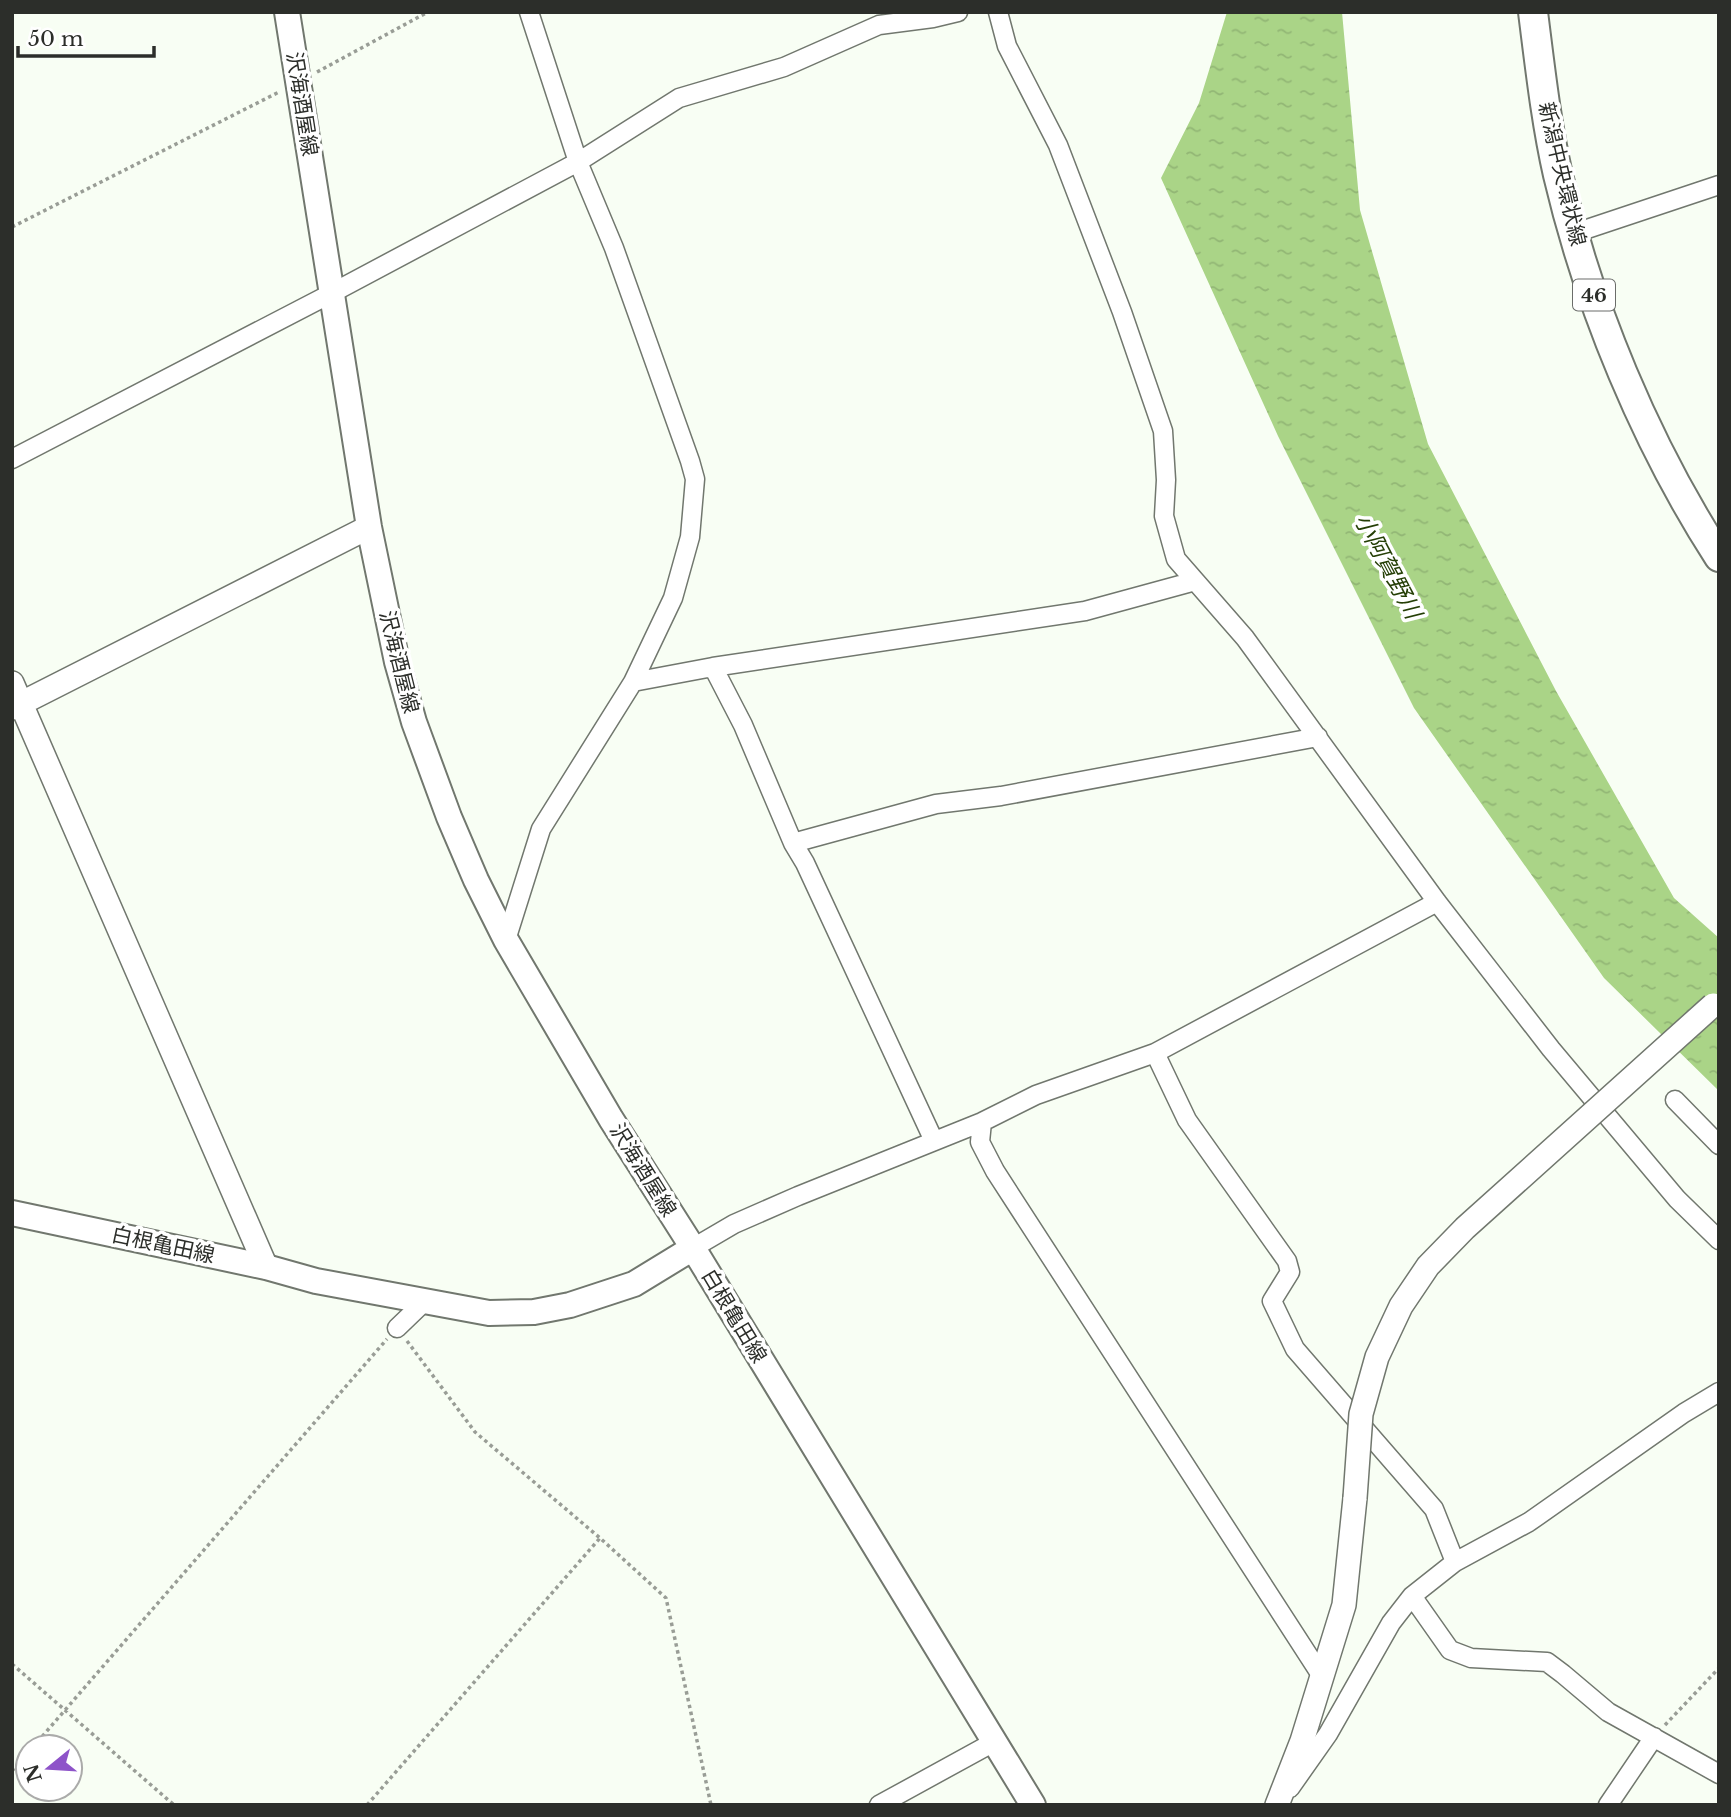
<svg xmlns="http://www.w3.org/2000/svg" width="1731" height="1817" font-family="'Libre Baskerville','Noto Sans JP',serif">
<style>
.water{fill:url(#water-ripples)}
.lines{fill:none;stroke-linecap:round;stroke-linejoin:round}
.minor-casing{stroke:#71776e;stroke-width:21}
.tertiary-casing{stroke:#71776e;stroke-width:26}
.secondary-casing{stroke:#71776e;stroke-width:28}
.primary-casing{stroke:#71776e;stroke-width:32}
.path{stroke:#999d96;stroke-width:3.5;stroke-dasharray:3.5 3.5;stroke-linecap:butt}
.minor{stroke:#fff;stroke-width:18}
.tertiary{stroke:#fff;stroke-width:23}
.secondary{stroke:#fff;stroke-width:24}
.primary{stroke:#fff;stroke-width:28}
.tertiary-bridge-casing{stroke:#71776e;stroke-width:26;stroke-linecap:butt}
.tertiary-bridge{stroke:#fff;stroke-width:23}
.labels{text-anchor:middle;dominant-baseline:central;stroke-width:7;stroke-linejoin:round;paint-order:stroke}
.shield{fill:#fff;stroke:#6b6d6a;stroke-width:2}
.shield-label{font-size:19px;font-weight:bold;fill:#2c2e2a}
.street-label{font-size:21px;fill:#2c2e2a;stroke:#fff}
.water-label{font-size:23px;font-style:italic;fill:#253f06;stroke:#fff}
</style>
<defs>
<pattern id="water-ripples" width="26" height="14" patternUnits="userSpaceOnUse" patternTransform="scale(1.75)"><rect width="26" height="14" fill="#aad487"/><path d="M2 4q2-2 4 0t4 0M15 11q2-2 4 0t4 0" fill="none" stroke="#92b675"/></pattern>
</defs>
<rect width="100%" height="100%" fill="#f8fef4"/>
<!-- water -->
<path class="water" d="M 1227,12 L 1342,12 L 1360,210 L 1428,444 L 1556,691 L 1674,898 L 1719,938 L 1719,1091 L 1604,978 L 1414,708 L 1278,436 L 1161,178 L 1199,103 Z"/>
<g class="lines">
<defs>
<path id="minor" d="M 998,12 L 1007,46 L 1058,145 L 1122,312 L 1163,431 L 1166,480 L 1164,516 L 1176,559 L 1245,638 L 1437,902 L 1551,1049 L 1677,1199 L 1719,1240
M 1575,233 L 1719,185
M 12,459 L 332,293 L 578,162 L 679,98 L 784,67 L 879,25 L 933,18 L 958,12
M 713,667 L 743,725 L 793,843 L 805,863 L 934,1141
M 633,682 L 713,667 L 1085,611 L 1195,581
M 793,843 L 936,804 L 1001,796 L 1318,737
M 506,940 L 541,829 L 633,682 L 673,598 L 690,537 L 695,479 L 690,461 L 614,248 L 578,162 L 529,12
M 1155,1053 L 1187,1120 L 1287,1261 L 1290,1272 L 1272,1301 L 1295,1349 L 1434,1509 L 1455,1562
M 1675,1100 L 1719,1145
M 982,1122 L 980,1142 L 995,1171 L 1323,1678
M 693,1248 L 734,1224 L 798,1196 L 982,1122 L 1036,1095 L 1155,1053 L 1437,902
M 397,1328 L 424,1302
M 1412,1596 L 1450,1650 L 1471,1658 L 1547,1662 L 1563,1674 L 1608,1712 L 1719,1774
M 1290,1788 L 1328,1734 L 1391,1623 L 1412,1596 L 1455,1562 L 1529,1522 L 1684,1413 L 1719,1392
M 879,1805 L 994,1742
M 1608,1805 L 1654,1737"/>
<path id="tertiary" d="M 12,683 L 266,1267
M 12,708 L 369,527
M 1277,1805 L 1302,1741 L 1344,1605 L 1355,1498"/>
<path id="secondary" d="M 287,12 L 369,527 L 397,662 L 414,722 L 449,817 L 476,880 L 506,940 L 611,1119 L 693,1248 L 1033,1805
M 12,1213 L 266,1267 L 316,1281 L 489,1313 L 534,1312 L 570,1305 L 634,1284 L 693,1248"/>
<path id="primary" d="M 1533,12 C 1540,67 1546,122 1558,175 C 1589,307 1646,444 1719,557"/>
</defs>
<!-- minor casing -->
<use href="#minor" class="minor-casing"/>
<!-- tertiary casing -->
<use href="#tertiary" class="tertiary-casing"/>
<!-- secondary casing -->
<use href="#secondary" class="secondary-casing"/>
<!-- primary casing -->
<use href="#primary" class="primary-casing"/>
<!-- path -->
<path class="path" d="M 317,72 L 428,12
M 12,227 L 279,92
M 407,1341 L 475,1432 L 600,1538 L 666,1598 L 711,1805
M 12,1664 L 174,1805
M 1665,1725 L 1719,1668
M 33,1747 L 387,1339
M 12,1771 L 28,1753
M 367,1805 L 600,1538"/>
<!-- minor -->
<use href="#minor" class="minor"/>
<!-- tertiary -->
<use href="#tertiary" class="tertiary"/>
<!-- secondary -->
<use href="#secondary" class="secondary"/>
<!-- primary -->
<use href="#primary" class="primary"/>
<defs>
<path id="tertiary-bridge" d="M 1355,1498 L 1361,1414 L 1377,1357 L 1401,1306 L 1428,1266 L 1465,1228 L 1713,1005"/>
</defs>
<!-- tertiary-bridge casing -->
<use href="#tertiary-bridge" class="tertiary-bridge-casing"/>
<!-- tertiary-bridge -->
<use href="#tertiary-bridge" class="tertiary-bridge"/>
</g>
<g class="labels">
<!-- shield labels -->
<rect class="shield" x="1573" y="279.5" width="42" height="31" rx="5"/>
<g class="shield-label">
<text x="1594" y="295">46</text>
</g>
<!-- street labels -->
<g class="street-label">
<text transform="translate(302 104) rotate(81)">沢海酒屋線</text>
<text transform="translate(1562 174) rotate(77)">新潟中央環状線</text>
<text transform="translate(399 662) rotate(76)">沢海酒屋線</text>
<text transform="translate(643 1170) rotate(58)">沢海酒屋線</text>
<text transform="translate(163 1245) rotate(12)">白根亀田線</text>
<text transform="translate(734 1316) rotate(59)">白根亀田線</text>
</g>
<!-- water labels -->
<g class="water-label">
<text transform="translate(1388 566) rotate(62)">小阿賀野川</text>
</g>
</g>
<!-- border -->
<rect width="1731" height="1817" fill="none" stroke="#2c2e2a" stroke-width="28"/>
<!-- north arrow -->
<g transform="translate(49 1768) rotate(252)"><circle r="33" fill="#ffffff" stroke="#ababaa" stroke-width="2"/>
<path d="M0-5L12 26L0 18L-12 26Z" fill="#8e53c9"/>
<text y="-10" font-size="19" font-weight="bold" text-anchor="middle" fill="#2c2e2a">N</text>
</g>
<!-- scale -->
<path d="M18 46v10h136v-10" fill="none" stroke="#2c2e2a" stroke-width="3.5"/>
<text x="28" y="46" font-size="21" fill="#2c2e2a" stroke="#ffffff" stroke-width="5" paint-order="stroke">50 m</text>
</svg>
